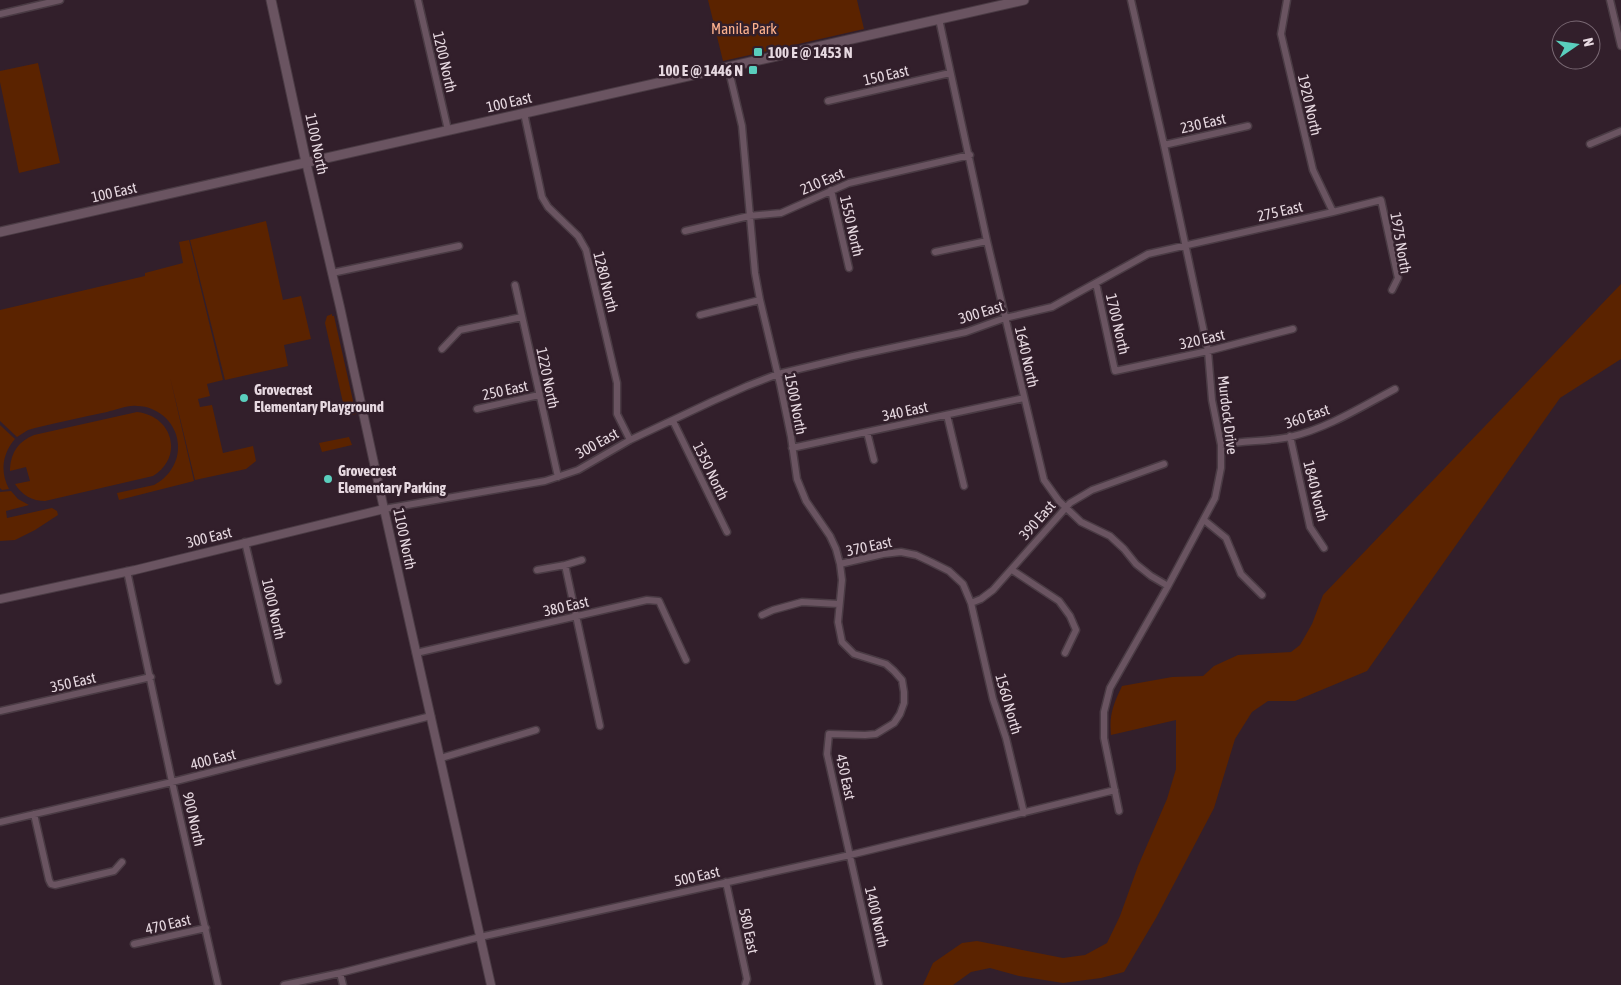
<svg xmlns="http://www.w3.org/2000/svg" width="1621" height="985" font-family="'Asap Condensed',sans-serif">
<style>
.green{fill:#5b2300}
.lines{fill:none;stroke-linecap:round;stroke-linejoin:round}
.minor-casing{stroke:#4a3b44;stroke-width:9}
.tertiary-casing{stroke:#4a3b44;stroke-width:10}
.secondary-casing{stroke:#4a3b44;stroke-width:11}
.minor{stroke:#6a5461;stroke-width:6}
.tertiary{stroke:#6a5461;stroke-width:8}
.secondary{stroke:#6a5461;stroke-width:9}
.poi-dot{fill:#5acebd;stroke:#321f2b;stroke-width:2}
.labels{text-anchor:middle;dominant-baseline:central;stroke-width:5;stroke-linejoin:round;paint-order:stroke}
.park-label{font-size:15px;fill:#fcb18d;stroke:#321f2b}
.poi-label{font-size:15px;font-weight:bold;fill:#e7d9e1;stroke:#321f2b;text-anchor:start}
.street-label{font-size:15px;fill:#e7d9e1;stroke:#321f2b}
</style>
<rect width="100%" height="100%" fill="#321f2b"/>
<!-- green -->
<path class="green" d="M 708,0 L 857,0 L 864,29 L 723,61 Z
M 38,63 L 60,163 L 19,173 L 0,82 L 0,71 Z
M 266,221 L 283,300 L 301,296 L 311,339 L 284,345 L 288,366 L 225,380 L 190,240 Z
M 189,240 L 223,380 L 207,384 L 210,396 L 198,399 L 200,407 L 212,405 L 223,453 L 253,446 L 256,461 L 246,469 L 195,480 L 170,377 L 194,481 L 119,500 L 117,493 L 154,485 C 168,478 178,463 178,448 C 179,425 159,406 137,406 C 127,405 116,410 107,412 C 83,417 59,422 35,428 L 28,430 L 17,437 L 0,421 L 0,310 L 145,276 L 145,273 L 183,263 L 179,242 Z
M 1621,284 L 1621,359 L 1560,398 L 1367,671 L 1295,701 L 1268,701 L 1252,712 L 1235,739 L 1214,808 L 1156,918 L 1124,972 L 1101,978 L 1063,983 L 1019,976 L 990,968 L 971,972 L 953,985 L 923,985 L 933,963 L 962,943 L 977,941 L 1063,958 L 1085,955 L 1107,943 L 1120,916 L 1138,866 L 1167,799 L 1176,769 L 1176,720 L 1111,735 C 1109,715 1113,705 1122,686 L 1172,677 L 1203,676 L 1214,666 L 1238,655 L 1291,652 L 1300,645 L 1312,624 L 1323,595 Z
M 332,314 L 332,316 L 334,316 L 356,414 L 346,416 L 325,323 L 327,316 Z
M 137,412 C 173,416 184,457 153,476 L 45,501 C 32,501 22,495 15,484 L 30,481 L 26,467 L 10,471 L 10,468 C 11,452 19,441 34,435 Z
M 0,425 L 15,439 C 2,454 0,472 9,489 L 2,490 L 0,488 Z
M 349,437 L 352,445 L 322,452 L 319,443 Z
M 11,491 L 18,499 L 29,505 L 6,511 L 7,518 L 52,508 L 57,511 L 58,515 L 35,530 L 15,540 L 0,541 L 0,492 Z"/>
<g class="lines">
<defs>
<path id="minor" d="M 418,0 L 448,130
M 1287,0 L 1281,34 L 1313,170 L 1333,212
M 1610,0 L 1621,46
M 0,14 L 60,0
M 939,19 L 987,241 L 1044,480 L 1059,501 L 1081,522 L 1110,536 L 1124,549 L 1136,564 L 1151,576 L 1168,586
M 728,67 L 742,126 L 755,273 L 760,300 L 780,384 L 791,437 L 797,479 L 806,501 L 830,536 L 836,549 L 840,564 L 842,580 L 838,622 L 842,642 L 854,654 L 886,664 L 894,671 L 902,680 L 904,692 L 904,703 L 900,714 L 894,723 L 876,734 L 865,735 L 829,734 L 827,754 L 879,985
M 828,101 L 950,73
M 524,113 L 542,197 L 548,207 L 578,236 L 586,250 L 617,383 L 617,414 L 630,440
M 1590,144 L 1621,131
M 1164,145 L 1248,126
M 831,190 L 849,268
M 685,231 L 749,216 L 781,213 L 849,183 L 970,155
M 935,252 L 987,241
M 332,273 L 459,246
M 1096,283 L 1115,371 L 1208,351 L 1293,329
M 515,285 L 558,477
M 700,315 L 760,300
M 442,349 L 460,330 L 522,317
M 477,409 L 539,395
M 947,415 L 964,486
M 673,421 L 727,532
M 867,432 L 874,460
M 1290,436 L 1310,527 L 1324,548
M 1221,445 C 1244,440 1267,442 1290,437 C 1328,428 1361,407 1395,389
M 792,448 L 1024,398
M 384,509 L 545,481 L 578,470 L 630,440 L 713,401 L 747,386 L 778,374 L 853,356 L 966,332 L 1005,318 L 1052,307 L 1148,254 L 1333,212 L 1381,200 L 1398,278 L 1392,290
M 1204,520 L 1226,538 L 1241,574 L 1262,595
M 245,542 L 278,681
M 582,560 L 565,565 L 600,726
M 840,564 L 883,554 L 901,552 L 916,555 L 931,562 L 949,571 L 963,584 L 971,603 L 993,699 L 1006,738 L 1024,813
M 537,570 L 565,565
M 1012,570 L 1059,601 L 1070,616 L 1076,630 L 1065,653
M 127,571 L 172,782 L 218,985
M 971,603 L 981,599 L 993,590 L 1070,503 L 1092,490 L 1164,464
M 762,615 L 773,610 L 802,602 L 839,604
M 416,653 L 647,600 L 659,601 L 686,660
M 0,711 L 151,677
M 441,758 L 536,730
M 1119,811 L 1104,738 L 1104,712 L 1110,688 L 1168,586 L 1215,498 L 1221,468 L 1221,445 L 1212,400 L 1208,351 L 1164,145 L 1131,0
M 34,814 L 49,880 L 51,884 L 55,885 L 114,871 L 122,862
M 0,822 L 172,782 L 431,716
M 726,882 L 747,979 L 745,985
M 134,944 L 206,928
M 340,973 L 343,985
M 284,985 L 340,973 L 480,937 L 850,855 L 1115,790"/>
<path id="tertiary" d="M 306,162 L 340,307 L 384,509 L 491,985
M 0,599 L 135,570 L 384,509"/>
<path id="secondary" d="M 271,0 L 306,162
M 0,232 L 1024,0"/>
</defs>
<!-- minor casing -->
<use href="#minor" class="minor-casing"/>
<!-- tertiary casing -->
<use href="#tertiary" class="tertiary-casing"/>
<!-- secondary casing -->
<use href="#secondary" class="secondary-casing"/>
<!-- minor -->
<use href="#minor" class="minor"/>
<!-- tertiary -->
<use href="#tertiary" class="tertiary"/>
<!-- secondary -->
<use href="#secondary" class="secondary"/>
</g>
<!-- markers -->
<g class="poi-dot">
<rect x="753" y="47" width="10" height="10" rx="2.5"/>
<rect x="748" y="65" width="10" height="10" rx="2.5"/>
<circle cx="244" cy="398" r="5"/>
<circle cx="328" cy="479" r="5"/>
</g>
<g class="labels">
<!-- park labels -->
<g class="park-label">
<text x="744" y="28">Manila Park</text>
</g>
<!-- poi labels -->
<g class="poi-label">
<text x="768" y="52">100 E @ 1453 N</text>
<text x="743" y="70" text-anchor="end">100 E @ 1446 N</text>
<text x="254" y="389">Grovecrest<tspan x="254" dy="17">Elementary Playground</tspan></text>
<text x="338" y="470">Grovecrest<tspan x="338" dy="17">Elementary Parking</tspan></text>
</g>
<!-- street labels -->
<g class="street-label">
<text transform="translate(445 62) rotate(77)">1200 North</text>
<text transform="translate(886 75) rotate(-13)">150 East</text>
<text transform="translate(509 102) rotate(-13)">100 East</text>
<text transform="translate(1310 105) rotate(77)">1920 North</text>
<text transform="translate(1203 123) rotate(-13)">230 East</text>
<text transform="translate(317 144) rotate(78)">1100 North</text>
<text transform="translate(822 181) rotate(-23)">210 East</text>
<text transform="translate(114 192) rotate(-13)">100 East</text>
<text transform="translate(1280 211) rotate(-13)">275 East</text>
<text transform="translate(852 226) rotate(77)">1550 North</text>
<text transform="translate(1401 243) rotate(80)">1975 North</text>
<text transform="translate(606 282) rotate(76)">1280 North</text>
<text transform="translate(981 312) rotate(-17)">300 East</text>
<text transform="translate(1118 324) rotate(77)">1700 North</text>
<text transform="translate(1202 339) rotate(-13)">320 East</text>
<text transform="translate(1027 357) rotate(77)">1640 North</text>
<text transform="translate(548 378) rotate(78)">1220 North</text>
<text transform="translate(505 390) rotate(-12)">250 East</text>
<text transform="translate(796 404) rotate(79)">1500 North</text>
<text transform="translate(905 411) rotate(-12)">340 East</text>
<text transform="translate(1228 415) rotate(83)">Murdock Drive</text>
<text transform="translate(1307 416) rotate(-19)">360 East</text>
<text transform="translate(597 443) rotate(-29)">300 East</text>
<text transform="translate(711 471) rotate(64)">1350 North</text>
<text transform="translate(1316 491) rotate(76)">1840 North</text>
<text transform="translate(1037 520) rotate(-49)">390 East</text>
<text transform="translate(209 537) rotate(-14)">300 East</text>
<text transform="translate(405 539) rotate(78)">1100 North</text>
<text transform="translate(869 546) rotate(-12)">370 East</text>
<text transform="translate(566 606) rotate(-13)">380 East</text>
<text transform="translate(274 609) rotate(77)">1000 North</text>
<text transform="translate(73 682) rotate(-13)">350 East</text>
<text transform="translate(1009 704) rotate(74)">1560 North</text>
<text transform="translate(213 759) rotate(-14)">400 East</text>
<text transform="translate(846 777) rotate(78)">450 East</text>
<text transform="translate(194 819) rotate(77)">900 North</text>
<text transform="translate(697 876) rotate(-13)">500 East</text>
<text transform="translate(877 917) rotate(77)">1400 North</text>
<text transform="translate(168 924) rotate(-13)">470 East</text>
<text transform="translate(749 931) rotate(78)">580 East</text>
</g>
</g>
<!-- north arrow -->
<g transform="translate(1576 45) rotate(77)"><circle r="24" fill="#321f2b" stroke="#7a6974"/>
<path d="M0-4L9 19L0 12L-9 19Z" fill="#5acebd"/>
<text y="-8" font-size="14" font-weight="bold" text-anchor="middle" fill="#e7d9e1">N</text>
</g>
</svg>
